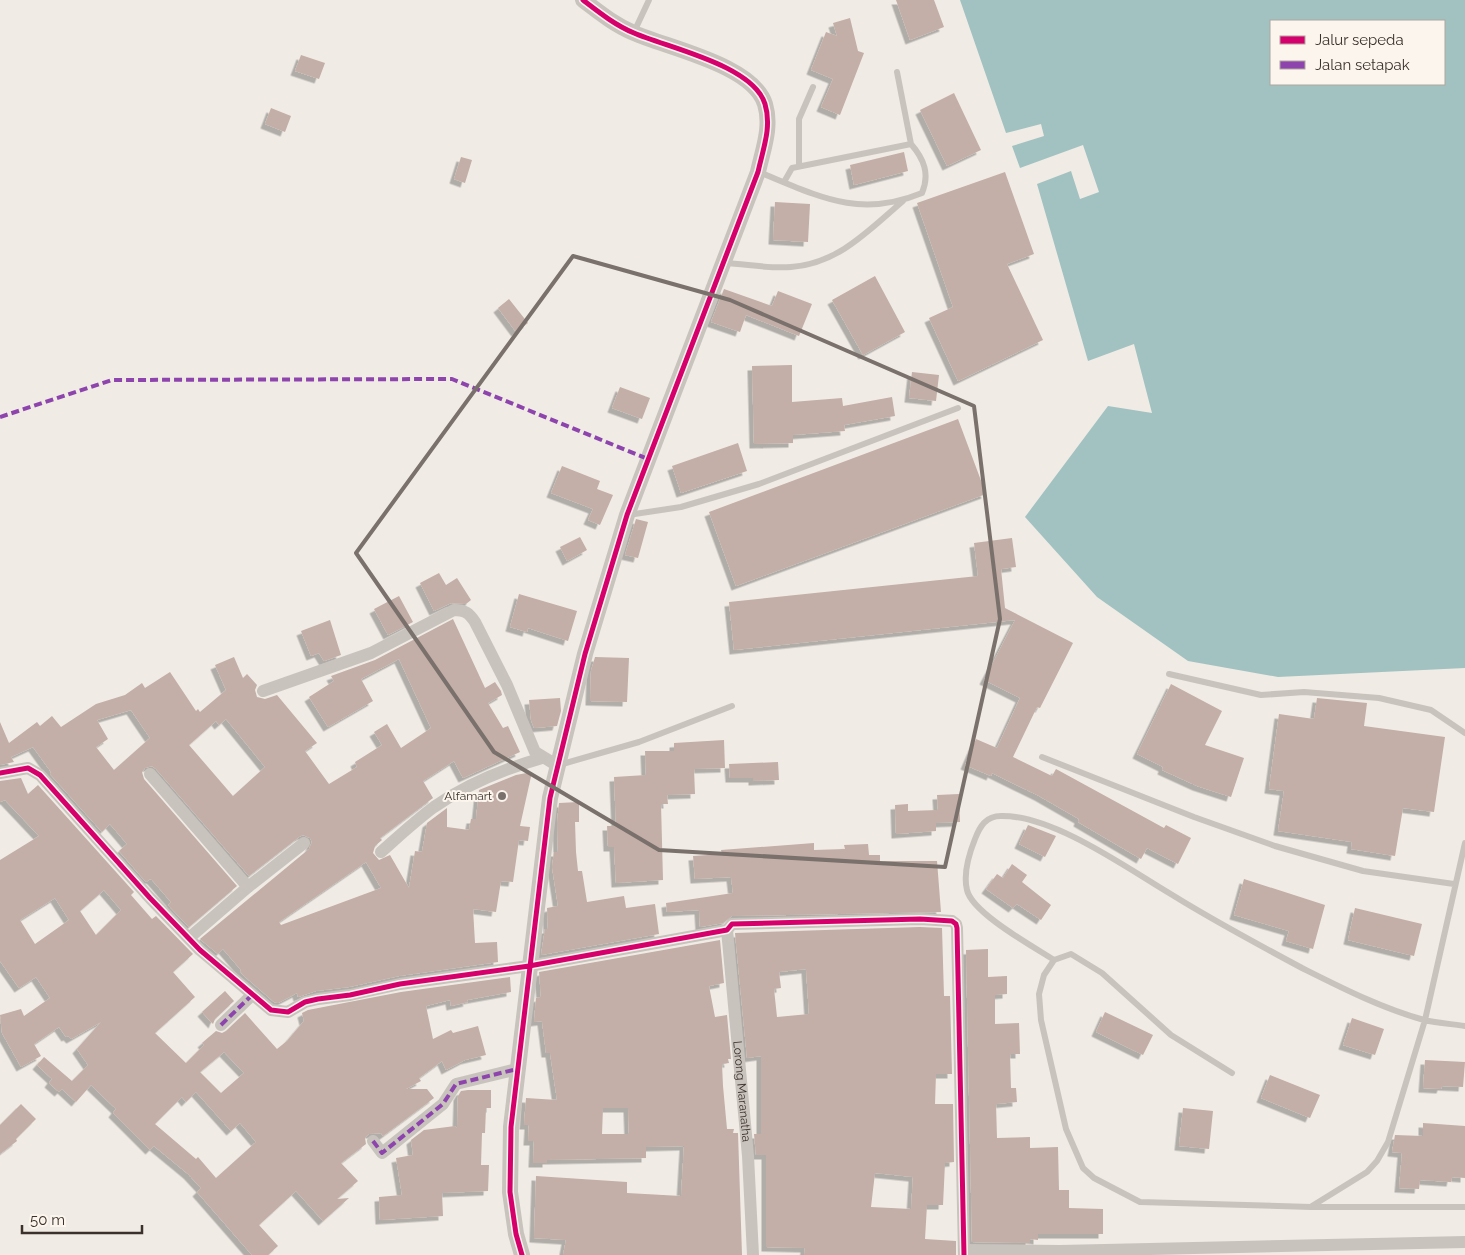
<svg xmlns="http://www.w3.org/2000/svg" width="1465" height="1255" font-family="Raleway,sans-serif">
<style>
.water{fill:#a1c2c1;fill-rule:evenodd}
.building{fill:#c3afa7;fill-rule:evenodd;filter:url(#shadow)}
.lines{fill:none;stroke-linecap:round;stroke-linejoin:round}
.service{stroke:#c9c3be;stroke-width:6}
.minor{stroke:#c9c3be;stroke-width:12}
.tertiary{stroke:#c9c3be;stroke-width:16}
.quiet{stroke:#8e44ad;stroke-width:4;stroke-dasharray:8 4;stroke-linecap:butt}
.cycleway-casing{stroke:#fbf5ee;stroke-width:8}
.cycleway{stroke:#d6006c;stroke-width:5}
.marked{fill:none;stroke:#7a716c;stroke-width:4;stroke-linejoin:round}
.poi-dot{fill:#7a716c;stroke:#fbf5ee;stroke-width:2}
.labels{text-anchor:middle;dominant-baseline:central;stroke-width:4;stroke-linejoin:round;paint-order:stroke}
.poi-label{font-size:12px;fill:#3b302b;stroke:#fbf5ee;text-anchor:end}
.street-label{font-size:12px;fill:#3b302b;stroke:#fbf5ee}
</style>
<defs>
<filter id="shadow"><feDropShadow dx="-4.5" dy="4.5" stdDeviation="0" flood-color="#0004"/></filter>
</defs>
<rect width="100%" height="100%" fill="#f0ebe5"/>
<!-- water -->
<path class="water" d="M 960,0 L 1465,0 L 1465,668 L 1278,677 L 1188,661 L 1097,597 L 1025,517 L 1108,406 L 1152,413 L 1134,344 L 1088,361 L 1037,184 L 1071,171 L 1080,199 L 1099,192 L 1083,145 L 1020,168 L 1012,146 L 1044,136 L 1041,124 L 1006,133 ZM 1271,21 L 1444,21 L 1444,84 L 1271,84 Z"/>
<!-- building -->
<path class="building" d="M 896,0 L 934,0 L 944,27 L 910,40 Z
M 850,18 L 858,51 L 864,53 L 840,115 L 821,107 L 833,79 L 811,70 L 826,32 L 837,36 L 833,23 Z
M 301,55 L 325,63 L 319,79 L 295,71 Z
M 954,93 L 981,150 L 947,166 L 920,110 Z
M 271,108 L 291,116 L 285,132 L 265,124 Z
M 904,152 L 908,171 L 854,185 L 850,165 Z
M 461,157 L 472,160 L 465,183 L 454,179 Z
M 1005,172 L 1034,254 L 1007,264 L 1043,340 L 958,381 L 929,318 L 953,307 L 917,203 Z
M 775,202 L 810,204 L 808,242 L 773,240 Z
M 875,276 L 905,332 L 863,355 L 832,300 Z
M 724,289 L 772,306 L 778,291 L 812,304 L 799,336 L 746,315 L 740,332 L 711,322 Z
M 509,299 L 528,323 L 516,332 L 498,308 Z
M 792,365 L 792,402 L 842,398 L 843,406 L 892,397 L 895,416 L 844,425 L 845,431 L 793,435 L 793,443 L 754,444 L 752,366 Z
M 912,372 L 939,375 L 936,401 L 909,398 Z
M 620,387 L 650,398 L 642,419 L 612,408 Z
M 958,419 L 986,494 L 736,586 L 709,512 Z
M 738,443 L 747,471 L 681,493 L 672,466 Z
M 562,466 L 600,481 L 597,489 L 613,495 L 600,525 L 588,520 L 593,509 L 551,493 Z
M 636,519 L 648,522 L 638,558 L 625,555 Z
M 580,537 L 587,550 L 567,561 L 560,547 Z
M 1012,538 L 1016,567 L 1001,569 L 1005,608 L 1073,643 L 1040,708 L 1037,707 L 1013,757 L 1052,776 L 1056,769 L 1164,828 L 1166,825 L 1191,838 L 1178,864 L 1147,848 L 1141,859 L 1078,822 L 1079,819 L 1039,796 L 992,773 L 991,776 L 965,765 L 976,739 L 997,748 L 1020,698 L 984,680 L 1015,620 L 734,650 L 729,602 L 978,576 L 974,543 Z
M 439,573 L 446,585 L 457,578 L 471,600 L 466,604 L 451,603 L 434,611 L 420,583 Z
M 519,594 L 577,611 L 568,641 L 528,628 L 527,632 L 510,627 Z
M 399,596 L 413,622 L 388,635 L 374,609 Z
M 453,619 L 485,688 L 495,682 L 501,691 L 502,695 L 488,703 L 503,728 L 508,726 L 520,752 L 463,778 L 454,761 L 423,781 L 433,798 L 380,838 L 382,840 L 375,846 L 373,853 L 379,860 L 390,855 L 409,888 L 415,851 L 422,852 L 427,823 L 447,808 L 447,827 L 469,830 L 471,819 L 476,819 L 479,790 L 516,775 L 532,772 L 520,826 L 530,827 L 528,841 L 519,840 L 513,882 L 501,881 L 496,912 L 473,909 L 475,943 L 497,942 L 498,962 L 399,976 L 349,987 L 316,991 L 298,997 L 297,993 L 278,1003 L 274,1002 L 243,975 L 240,971 L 241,970 L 223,949 L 218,954 L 200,939 L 309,849 L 312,842 L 310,838 L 303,835 L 299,837 L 249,876 L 156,769 L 152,766 L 145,768 L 142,772 L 144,779 L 237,886 L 189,927 L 168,905 L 171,902 L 152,880 L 150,879 L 146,882 L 119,851 L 127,844 L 110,824 L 102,832 L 50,774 L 51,772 L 33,747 L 11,757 L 14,762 L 0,765 L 0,722 L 9,743 L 37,722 L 40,726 L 52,716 L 61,727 L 96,704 L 125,695 L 142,683 L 145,688 L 170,672 L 196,711 L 198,709 L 200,712 L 226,690 L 215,665 L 234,657 L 243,678 L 247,674 L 257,685 L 255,690 L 257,697 L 265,699 L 277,695 L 317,743 L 305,751 L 329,784 L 357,767 L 355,762 L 382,745 L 374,732 L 387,724 L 401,748 L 431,728 L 399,659 L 361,679 L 373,701 L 328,727 L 309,697 L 334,681 L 331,676 L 375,660 ZM 131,710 L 150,738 L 114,770 L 96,747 L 108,739 L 97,720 ZM 226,719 L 265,767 L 233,796 L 189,745 L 216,721 L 219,725 ZM 366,862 L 381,888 L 281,925 L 279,922 Z
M 330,620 L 341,655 L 324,661 L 319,653 L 311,656 L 301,631 Z
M 595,657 L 629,658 L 627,702 L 590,701 L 591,671 Z
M 1171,684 L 1222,711 L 1205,745 L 1244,758 L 1231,797 L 1197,786 L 1162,770 L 1163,767 L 1137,754 Z
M 560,698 L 561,711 L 557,726 L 534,728 L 531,720 L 529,700 Z
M 1317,698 L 1367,703 L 1364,726 L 1445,737 L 1434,812 L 1403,808 L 1395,856 L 1351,849 L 1352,842 L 1278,831 L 1284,791 L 1269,789 L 1279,714 L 1314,719 Z
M 724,740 L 725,768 L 694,769 L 695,794 L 667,795 L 668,804 L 661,804 L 663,880 L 616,883 L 614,847 L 608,847 L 607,826 L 616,826 L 614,777 L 646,775 L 645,751 L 674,751 L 674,743 Z
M 778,762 L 779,780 L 753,781 L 753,778 L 730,778 L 729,764 Z
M 21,778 L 28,794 L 38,785 L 134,892 L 131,895 L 152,919 L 156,916 L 193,954 L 173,972 L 195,997 L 155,1033 L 186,1063 L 204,1045 L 202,1043 L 216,1031 L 222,1033 L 226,1031 L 245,1013 L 277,1049 L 287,1041 L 304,1021 L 302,1013 L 308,1010 L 401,992 L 510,977 L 511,992 L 467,1000 L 468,1002 L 451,1006 L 450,1000 L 426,1006 L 433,1039 L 451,1030 L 453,1033 L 478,1026 L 486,1055 L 465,1060 L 446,1070 L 442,1061 L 419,1078 L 421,1081 L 406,1089 L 427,1089 L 434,1098 L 383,1136 L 381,1133 L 369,1134 L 365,1138 L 366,1144 L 341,1163 L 358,1181 L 337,1199 L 349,1198 L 323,1221 L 296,1191 L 259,1225 L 278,1246 L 268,1255 L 252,1255 L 197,1192 L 201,1188 L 188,1174 L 154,1146 L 150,1150 L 113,1113 L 116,1109 L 91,1085 L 76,1102 L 62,1089 L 59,1092 L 49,1083 L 52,1079 L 37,1065 L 44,1057 L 72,1081 L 88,1065 L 77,1049 L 101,1022 L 71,1039 L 68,1036 L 66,1037 L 59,1027 L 34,1044 L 41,1056 L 21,1067 L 2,1033 L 0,1015 L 21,1009 L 24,1016 L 50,998 L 36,977 L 19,988 L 0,961 L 0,860 L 39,836 L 5,800 L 0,802 L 0,781 ZM 104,890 L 121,910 L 96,935 L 80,911 ZM 55,898 L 69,920 L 35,944 L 20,920 ZM 224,1052 L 244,1073 L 221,1093 L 200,1072 ZM 196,1092 L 231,1131 L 240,1123 L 256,1142 L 216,1178 L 198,1157 L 196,1159 L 155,1124 L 182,1097 L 186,1102 Z
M 959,794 L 960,822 L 936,823 L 936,831 L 896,834 L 895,805 L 908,804 L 908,811 L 938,810 L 937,795 Z
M 579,802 L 579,822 L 575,822 L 576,852 L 578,871 L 582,871 L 587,902 L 624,896 L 626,908 L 655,904 L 659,934 L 541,955 L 545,929 L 548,929 L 547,908 L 558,906 L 552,867 L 554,852 L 558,852 L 557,823 L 559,803 Z
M 1028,825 L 1056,836 L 1045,857 L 1019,844 Z
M 814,843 L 814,850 L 845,849 L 844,845 L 868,844 L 869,855 L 880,855 L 880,861 L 937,861 L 941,912 L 732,916 L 723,923 L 700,927 L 699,910 L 667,912 L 666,903 L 733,893 L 731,877 L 695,879 L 693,856 L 722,854 L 721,850 Z
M 1012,864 L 1027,875 L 1022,882 L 1051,905 L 1041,920 L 1017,904 L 1013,908 L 986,889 L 997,874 L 1003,878 Z
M 1244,879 L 1325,905 L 1313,949 L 1286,941 L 1289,931 L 1234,915 Z
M 1355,908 L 1422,924 L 1414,956 L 1348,940 Z
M 920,927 L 942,928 L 944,996 L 950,996 L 952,1074 L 936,1074 L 935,1104 L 953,1104 L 954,1162 L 945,1163 L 943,1205 L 927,1205 L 925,1239 L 956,1241 L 956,1255 L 804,1255 L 805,1248 L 766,1247 L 766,1155 L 756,1155 L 754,1134 L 761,1134 L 761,1056 L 747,1058 L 735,933 ZM 806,969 L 809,1014 L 777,1017 L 774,989 L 781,988 L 779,972 ZM 875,1173 L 913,1177 L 911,1209 L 871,1207 Z
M 720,940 L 724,983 L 709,986 L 715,1017 L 727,1015 L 731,1059 L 728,1059 L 729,1063 L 722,1064 L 723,1086 L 727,1129 L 734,1129 L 733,1133 L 738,1133 L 742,1255 L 563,1255 L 566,1240 L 534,1238 L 536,1176 L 627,1182 L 627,1193 L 681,1196 L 684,1146 L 646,1147 L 646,1158 L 547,1160 L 547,1163 L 533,1163 L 534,1141 L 528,1141 L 529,1125 L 524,1125 L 526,1098 L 557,1100 L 550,1053 L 546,1053 L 542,1021 L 534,1022 L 536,998 L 541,997 L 539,972 ZM 603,1108 L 628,1108 L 629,1134 L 602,1134 Z
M 988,949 L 988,977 L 1007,976 L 1007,994 L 995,995 L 995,1024 L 1019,1023 L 1020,1054 L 1010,1054 L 1011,1088 L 1016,1088 L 1017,1102 L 996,1104 L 997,1138 L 1030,1137 L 1030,1148 L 1058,1147 L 1059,1190 L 1069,1190 L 1069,1208 L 1103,1209 L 1103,1234 L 1038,1234 L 1038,1240 L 1030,1239 L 1030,1243 L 972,1242 L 966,950 Z
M 225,991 L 234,1001 L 215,1019 L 213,1024 L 202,1012 Z
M 1105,1012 L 1153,1035 L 1143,1055 L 1096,1032 Z
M 1352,1018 L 1384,1029 L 1375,1055 L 1343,1045 Z
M 1425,1060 L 1465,1062 L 1463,1087 L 1442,1086 L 1441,1089 L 1423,1088 Z
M 1270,1075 L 1320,1095 L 1310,1118 L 1261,1098 Z
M 468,1090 L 491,1090 L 491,1108 L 486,1108 L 485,1133 L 482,1133 L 481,1165 L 489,1165 L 488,1191 L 442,1193 L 443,1216 L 380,1220 L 379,1197 L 402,1195 L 396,1158 L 413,1155 L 411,1140 L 424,1130 L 455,1126 L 457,1128 L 458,1096 L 461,1091 Z
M 21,1104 L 36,1119 L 16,1139 L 17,1141 L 0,1154 L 0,1125 Z
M 1183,1108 L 1213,1111 L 1209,1149 L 1179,1146 Z
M 1423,1123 L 1465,1126 L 1465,1178 L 1452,1177 L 1451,1182 L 1420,1180 L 1419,1189 L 1399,1188 L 1402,1153 L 1392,1152 L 1395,1135 L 1423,1136 Z"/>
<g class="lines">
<!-- service -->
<path class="service" d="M 634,32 L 649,0
M 799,166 L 799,119 L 813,87
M 759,172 C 818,196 859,219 922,193 C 930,174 924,159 911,144
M 784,182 L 792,168 L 911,144 L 897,72
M 725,263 C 746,264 770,269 791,267 C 838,264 869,230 903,201
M 628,515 L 681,507 L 759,484 L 958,408
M 1169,674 L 1261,695 L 1304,692 L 1379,698 L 1431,710 L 1465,733
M 1042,757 L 1194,817 L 1275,846 L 1363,871 L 1454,884
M 559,765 L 639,742 L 732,706
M 1054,960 C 1034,947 972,913 967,890 C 963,874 969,854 975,839 C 980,826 986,816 1001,816 C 1054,815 1128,869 1174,896 C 1216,922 1259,945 1302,968 C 1342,988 1381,1008 1424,1020 C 1437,1023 1452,1024 1465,1026
M 1232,1073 L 1171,1035 L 1102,973 L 1071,954 L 1054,960 L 1044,975 L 1039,994 L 1041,1020 L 1066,1129 L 1083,1168 L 1094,1178 L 1140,1202 L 1311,1207 L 1465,1207
M 1312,1206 L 1367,1172 L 1377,1161 L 1388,1142 L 1425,1020 L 1465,843"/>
<!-- minor -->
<g class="minor">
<path d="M 263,691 L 371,653 L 454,610 C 465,610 469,613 475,622 L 507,685 L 535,752 L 558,766"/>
<path d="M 0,773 L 28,768 L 40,775 L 150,898 L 200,950 L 271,1010 L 288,1012 L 305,1002 L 318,999 L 350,995 L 400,984 L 529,966 L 727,930 L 732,924 L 920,919 L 952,921 L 956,924 L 957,928 L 964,1255"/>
<path d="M 150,774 L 248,887"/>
<path d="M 381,852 C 398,837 415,821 434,807 C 467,784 504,769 542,758"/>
<path id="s1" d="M 727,930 L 748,1156 L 753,1255"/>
<path d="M 189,938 L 248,887 L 304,843"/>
<path d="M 221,1025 L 252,995"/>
<path d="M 373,1141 L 382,1153 L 443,1104 L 456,1084 L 517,1069"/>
<path d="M 964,1250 L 1060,1251 L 1465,1242"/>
</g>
<!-- tertiary -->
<path class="tertiary" d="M 522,1255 L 516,1234 L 510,1192 L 511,1127 L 550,798 L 585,654 L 627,515 L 758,172 C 763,149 772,127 765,104 C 753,65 668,48 634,33 C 615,25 600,13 583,0"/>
<!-- quiet -->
<path class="quiet" d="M 0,417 L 112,380 L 452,379 L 648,459
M 221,1025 L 252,995
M 373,1141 L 382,1153 L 443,1104 L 456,1084 L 517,1069"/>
<defs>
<path id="cycleway" d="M 0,773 L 28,768 L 40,775 L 150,898 L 200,950 L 271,1010 L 288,1012 L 305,1002 L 318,999 L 350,995 L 400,984 L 529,966 L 727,930 L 732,924 L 920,919 L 952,921 L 956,924 L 957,928 L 964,1255
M 522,1255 L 516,1234 L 510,1192 L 511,1127 L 550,798 L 585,654 L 627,515 L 758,172 C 763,149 772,127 765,104 C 753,65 668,48 634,33 C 615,25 600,13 583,0"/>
</defs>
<!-- cycleway casing -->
<use href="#cycleway" class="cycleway-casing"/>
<!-- cycleway -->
<use href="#cycleway" class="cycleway"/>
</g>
<!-- marked area -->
<path class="marked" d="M 573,256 L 730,300 L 974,406 L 1000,619 L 945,867 L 659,850 L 494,752 L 356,553 Z"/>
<!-- markers -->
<circle class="poi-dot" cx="502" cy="796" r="5"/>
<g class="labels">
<!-- poi labels -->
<g class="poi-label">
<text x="492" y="796">Alfamart</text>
</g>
<!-- street labels -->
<g class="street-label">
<text stroke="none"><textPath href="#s1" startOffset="162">Lorong Maranatha</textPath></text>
</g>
</g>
<!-- legend -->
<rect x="1270" y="20" width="175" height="65" fill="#fbf5ee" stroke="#aea6a0"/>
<rect x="1280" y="36" width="25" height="8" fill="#d6006c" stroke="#aea6a0"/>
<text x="1315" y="45" font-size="15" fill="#3b302b">Jalur sepeda</text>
<rect x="1280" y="61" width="25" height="8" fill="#8e44ad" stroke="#aea6a0"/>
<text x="1315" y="70" font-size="15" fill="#3b302b">Jalan setapak</text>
<!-- scale -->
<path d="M22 1225v8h120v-8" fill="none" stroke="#3b302b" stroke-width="2.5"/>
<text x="30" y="1225" font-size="15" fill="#3b302b" stroke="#fbf5ee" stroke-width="4" paint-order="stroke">50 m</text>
</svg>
